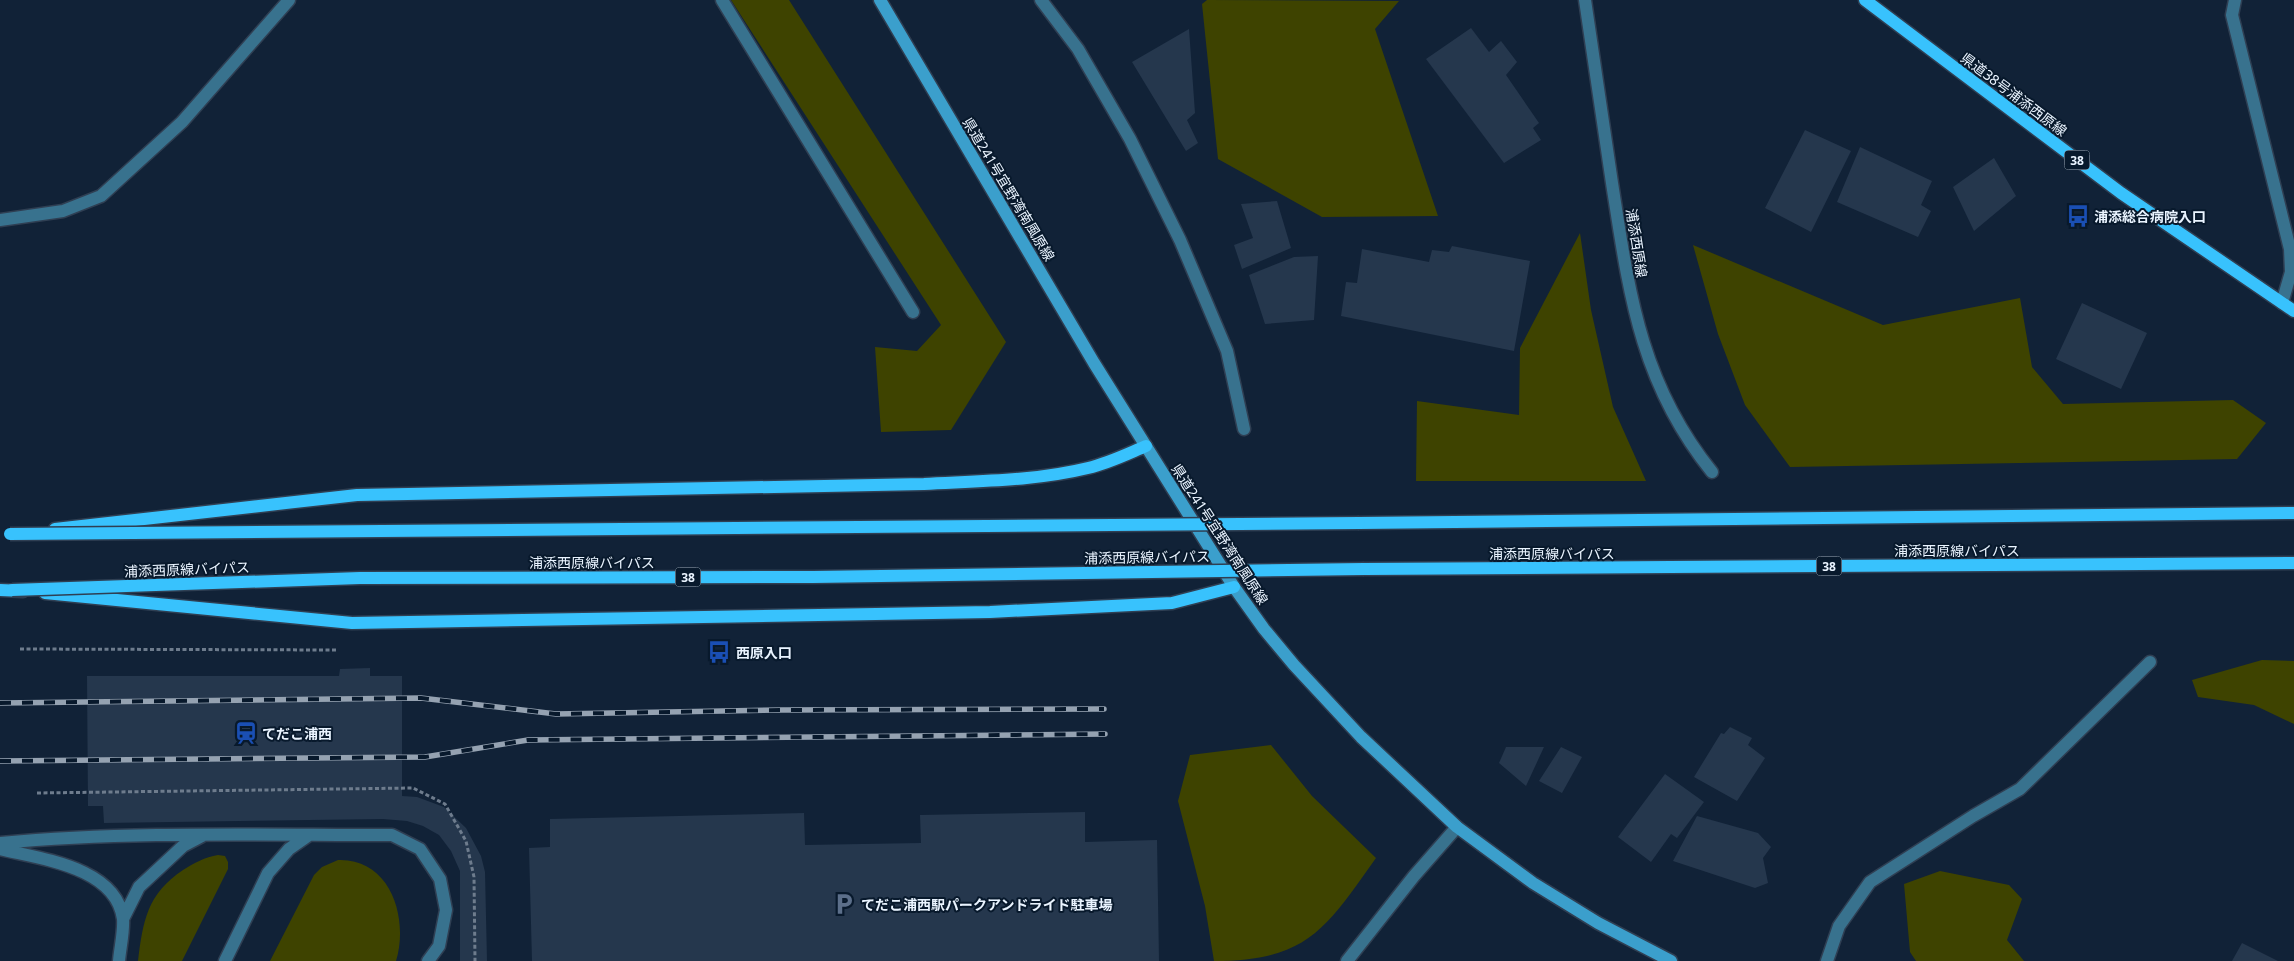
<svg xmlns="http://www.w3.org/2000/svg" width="2294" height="961" font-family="'Noto Sans','Noto Sans JP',sans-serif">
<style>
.green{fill:#3e4300}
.building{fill:#25374d}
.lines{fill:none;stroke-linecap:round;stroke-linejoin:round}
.service-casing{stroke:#2f3f53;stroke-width:15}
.minor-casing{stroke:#2f3f53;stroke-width:15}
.tertiary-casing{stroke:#2f3f53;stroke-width:15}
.secondary-casing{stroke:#2f3f53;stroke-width:15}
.primary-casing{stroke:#2f3f53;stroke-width:15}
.path{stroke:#6e7c8d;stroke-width:3;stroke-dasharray:4 2.5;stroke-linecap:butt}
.service{stroke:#38728e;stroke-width:12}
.minor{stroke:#38728e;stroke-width:12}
.tertiary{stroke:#38728e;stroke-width:12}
.secondary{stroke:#3b9fcc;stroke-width:12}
.primary{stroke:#38c2fd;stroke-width:12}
.rail-casing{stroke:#95a2b1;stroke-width:5.5}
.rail{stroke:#08192c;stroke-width:4;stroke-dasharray:11;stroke-linecap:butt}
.primary-bridge-casing{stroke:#2f3f53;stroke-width:15;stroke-linecap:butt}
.primary-bridge{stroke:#38c2fd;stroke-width:12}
.labels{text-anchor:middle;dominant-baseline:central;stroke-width:4;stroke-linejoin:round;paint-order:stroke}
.shield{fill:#08192c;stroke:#a6b2c0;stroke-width:1}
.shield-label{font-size:12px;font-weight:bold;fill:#eaf4ff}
.street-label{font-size:14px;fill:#eaf4ff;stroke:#08192c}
.poi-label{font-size:14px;font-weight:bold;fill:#eaf4ff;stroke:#08192c;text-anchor:start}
</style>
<rect width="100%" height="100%" fill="#112237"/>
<!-- green -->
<path class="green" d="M 731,0 L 789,0 L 1006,342 L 951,430 L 881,432 L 875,347 L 917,351 L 941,325 Z
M 1207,0 L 1399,1 L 1375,29 L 1438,216 L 1322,217 L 1218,159 L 1202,4 Z
M 1580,233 L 1591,310 L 1613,407 L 1646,481 L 1416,481 L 1417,401 L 1519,415 L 1520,348 Z
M 1693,245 L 1883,325 L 2020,298 L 2032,367 L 2063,404 L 2233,400 L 2266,423 L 2237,459 L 1790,467 L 1745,405 L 1718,334 Z
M 2262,660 L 2294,661 L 2294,724 L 2254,705 L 2198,697 L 2192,680 Z
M 1271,745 L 1312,796 L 1376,858 C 1326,928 1308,961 1214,961 L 1205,906 L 1178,801 L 1190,755 Z
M 218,855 L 225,856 L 228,862 L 228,869 L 182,961 L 138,961 C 143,921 147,894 183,870 C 194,863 205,857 218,855 Z
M 338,860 C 391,858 409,919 396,961 L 270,961 L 314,875 L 322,867 Z
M 1940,871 L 2009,885 L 2022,899 L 2007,940 L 2024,961 L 1916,961 L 1910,952 L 1904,884 Z"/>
<!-- building -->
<path class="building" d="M 1471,28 L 1489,52 L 1501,41 L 1517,62 L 1506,75 L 1539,123 L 1533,128 L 1541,140 L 1504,163 L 1426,59 Z
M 1189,29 L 1195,113 L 1187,120 L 1198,143 L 1186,151 L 1132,62 Z
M 1805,130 L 1851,151 L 1811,232 L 1765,208 Z
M 1860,147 L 1932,181 L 1921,205 L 1931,211 L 1918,237 L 1837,202 Z
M 1994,158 L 2016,196 L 1974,231 L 1953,187 Z
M 1277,201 L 1291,248 L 1242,269 L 1234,245 L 1253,238 L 1241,204 Z
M 1452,246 L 1530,261 L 1514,351 L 1341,316 L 1346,282 L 1357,283 L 1362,249 L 1429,262 L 1432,250 L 1449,252 Z
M 1318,256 L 1314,320 L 1265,324 L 1249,275 L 1294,257 Z
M 2082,303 L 2147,333 L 2121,389 L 2056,359 Z
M 370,668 L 370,676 L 402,676 L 402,796 L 417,797 L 444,807 L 466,828 L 481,856 L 485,872 L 487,961 L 460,961 L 460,871 L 451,851 L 439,835 L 423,826 L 407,821 L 383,819 L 104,823 L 103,806 L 88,806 L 87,676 L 339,676 L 340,669 Z
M 1730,727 L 1752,738 L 1748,745 L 1765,758 L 1737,801 L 1694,777 L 1721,733 L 1724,734 Z
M 1506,747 L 1544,747 L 1526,786 L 1499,763 Z
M 1561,747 L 1582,757 L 1562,793 L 1539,781 Z
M 1665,774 L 1704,802 L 1677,838 L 1671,834 L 1651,862 L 1618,837 Z
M 1085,812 L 1085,842 L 1157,840 L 1159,961 L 532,961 L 529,848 L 550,847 L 550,819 L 804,813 L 805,845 L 921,843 L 920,815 Z
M 1697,816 L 1758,833 L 1771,847 L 1763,858 L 1768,883 L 1755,888 L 1673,861 Z
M 2242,943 L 2278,961 L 2232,961 Z"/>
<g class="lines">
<defs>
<path id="service" d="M 0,843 C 130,831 261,835 392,835 L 420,849 L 440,879 L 446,910 L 439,946 L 428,961
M 0,849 C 41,859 116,867 123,919 C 124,932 120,948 119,961
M 123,919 L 139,887 L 183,846 L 202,836
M 225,961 L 268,873 L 289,849 L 309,835
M 1347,961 L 1414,876 L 1457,827"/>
<path id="minor" d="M 722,0 L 913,312
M 1041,0 L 1078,49 L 1130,139 L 1180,240 L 1227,351 L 1244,429
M 1585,0 C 1594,61 1603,122 1612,183 C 1629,292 1640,383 1712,472
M 2235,0 L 2232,15 L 2290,249 L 2291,272 L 2282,303
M 0,220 L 63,211 L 101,196 L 182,122 L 289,0"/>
<path id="tertiary" d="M 1827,961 L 1839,926 L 1870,882 L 1973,816 L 2020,789 L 2150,662"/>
<path id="secondary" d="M 880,0 L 1094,363 L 1234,587 L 1264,629 L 1294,665 L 1361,737 L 1457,827 L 1533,883 L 1598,923 L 1671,961"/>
<path id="primary" d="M 1865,0 L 2121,193 L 2294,311
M 1359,523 L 2294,513
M 55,529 L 357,495 L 924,484 C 979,481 1035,481 1088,468 C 1109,463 1127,454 1146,446
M 1364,569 L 2294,563
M 0,590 L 23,591
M 45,593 L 352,623 L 990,612 L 1172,603 L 1234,587"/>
</defs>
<!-- service casing -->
<use href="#service" class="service-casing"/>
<!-- minor casing -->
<use href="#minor" class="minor-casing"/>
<!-- tertiary casing -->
<use href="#tertiary" class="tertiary-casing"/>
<!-- secondary casing -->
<use href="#secondary" class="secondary-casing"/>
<!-- primary casing -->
<use href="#primary" class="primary-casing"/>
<!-- path -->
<path class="path" d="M 20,649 L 336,650
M 37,793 L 413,788 L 445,804 L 466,841 L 474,877 L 475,961"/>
<!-- service -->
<use href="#service" class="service"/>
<!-- minor -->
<use href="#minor" class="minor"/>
<!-- tertiary -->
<use href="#tertiary" class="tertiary"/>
<!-- secondary -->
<use href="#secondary" class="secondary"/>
<!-- primary -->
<use href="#primary" class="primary"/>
<defs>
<path id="rail" d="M 0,703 L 421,698 L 556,714 L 781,710 L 1104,709
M 0,761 L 425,757 L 528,740 L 1105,734"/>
</defs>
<!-- rail casing -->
<use href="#rail" class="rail-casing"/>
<!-- rail -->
<use href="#rail" class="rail"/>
<defs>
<path id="primary-bridge" d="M 10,534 L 1359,523
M 12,590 L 360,578 L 813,577 L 1364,569"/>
</defs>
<!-- primary-bridge casing -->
<use href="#primary-bridge" class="primary-bridge-casing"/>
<!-- primary-bridge -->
<use href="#primary-bridge" class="primary-bridge"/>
</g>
<!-- icons -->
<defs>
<symbol id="bus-bare" viewBox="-9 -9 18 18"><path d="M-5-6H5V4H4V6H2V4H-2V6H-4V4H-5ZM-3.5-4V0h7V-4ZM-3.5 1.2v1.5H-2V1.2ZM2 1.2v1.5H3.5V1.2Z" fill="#1a4fb4" stroke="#08192c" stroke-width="2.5" paint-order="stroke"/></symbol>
<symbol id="station-bare" viewBox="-9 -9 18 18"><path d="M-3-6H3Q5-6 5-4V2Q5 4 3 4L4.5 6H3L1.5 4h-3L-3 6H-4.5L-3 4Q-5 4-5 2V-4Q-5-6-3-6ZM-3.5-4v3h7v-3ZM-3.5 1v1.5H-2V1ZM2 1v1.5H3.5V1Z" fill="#1a4fb4" stroke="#08192c" stroke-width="2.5" paint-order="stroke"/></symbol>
<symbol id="parking-bare" viewBox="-9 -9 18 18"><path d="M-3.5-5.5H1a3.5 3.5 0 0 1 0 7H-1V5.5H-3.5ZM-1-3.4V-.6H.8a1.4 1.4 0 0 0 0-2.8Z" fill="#5c6f8a" stroke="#08192c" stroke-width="2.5" paint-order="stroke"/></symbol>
</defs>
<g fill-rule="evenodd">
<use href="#bus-bare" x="2062" y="200" width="32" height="32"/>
<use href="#bus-bare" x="703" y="636" width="32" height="32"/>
<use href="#station-bare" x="230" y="717" width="32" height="32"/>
<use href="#parking-bare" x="828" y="888" width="32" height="32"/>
</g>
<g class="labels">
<!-- shield labels -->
<g class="shield">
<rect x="2064.5" y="150.5" width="25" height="19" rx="4"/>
<rect x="1816.5" y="556.5" width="25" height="19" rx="4"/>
<rect x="675.5" y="567.5" width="25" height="19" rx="4"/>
</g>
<g class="shield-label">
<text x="2077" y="160">38</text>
<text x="1829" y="566">38</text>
<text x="688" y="577">38</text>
</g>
<!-- street labels -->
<g class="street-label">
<text transform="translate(2014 94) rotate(37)">県道38号浦添西原線</text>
<text transform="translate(1009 189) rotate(59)">県道241号宜野湾南風原線</text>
<text transform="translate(1637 243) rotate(81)">浦添西原線</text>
<text transform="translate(1220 534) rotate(57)">県道241号宜野湾南風原線</text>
<text x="1957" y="550">浦添西原線バイパス</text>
<text x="1552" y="553">浦添西原線バイパス</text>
<text transform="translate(1147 557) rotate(-1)">浦添西原線バイパス</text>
<text x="592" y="562">浦添西原線バイパス</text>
<text transform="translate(187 569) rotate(-2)">浦添西原線バイパス</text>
</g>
<!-- poi labels -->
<g class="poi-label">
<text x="2094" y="216">浦添総合病院入口</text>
<text x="736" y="652">西原入口</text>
<text x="262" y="733">てだこ浦西</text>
<text x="861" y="904">てだこ浦西駅パークアンドライド駐車場</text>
</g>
</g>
</svg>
